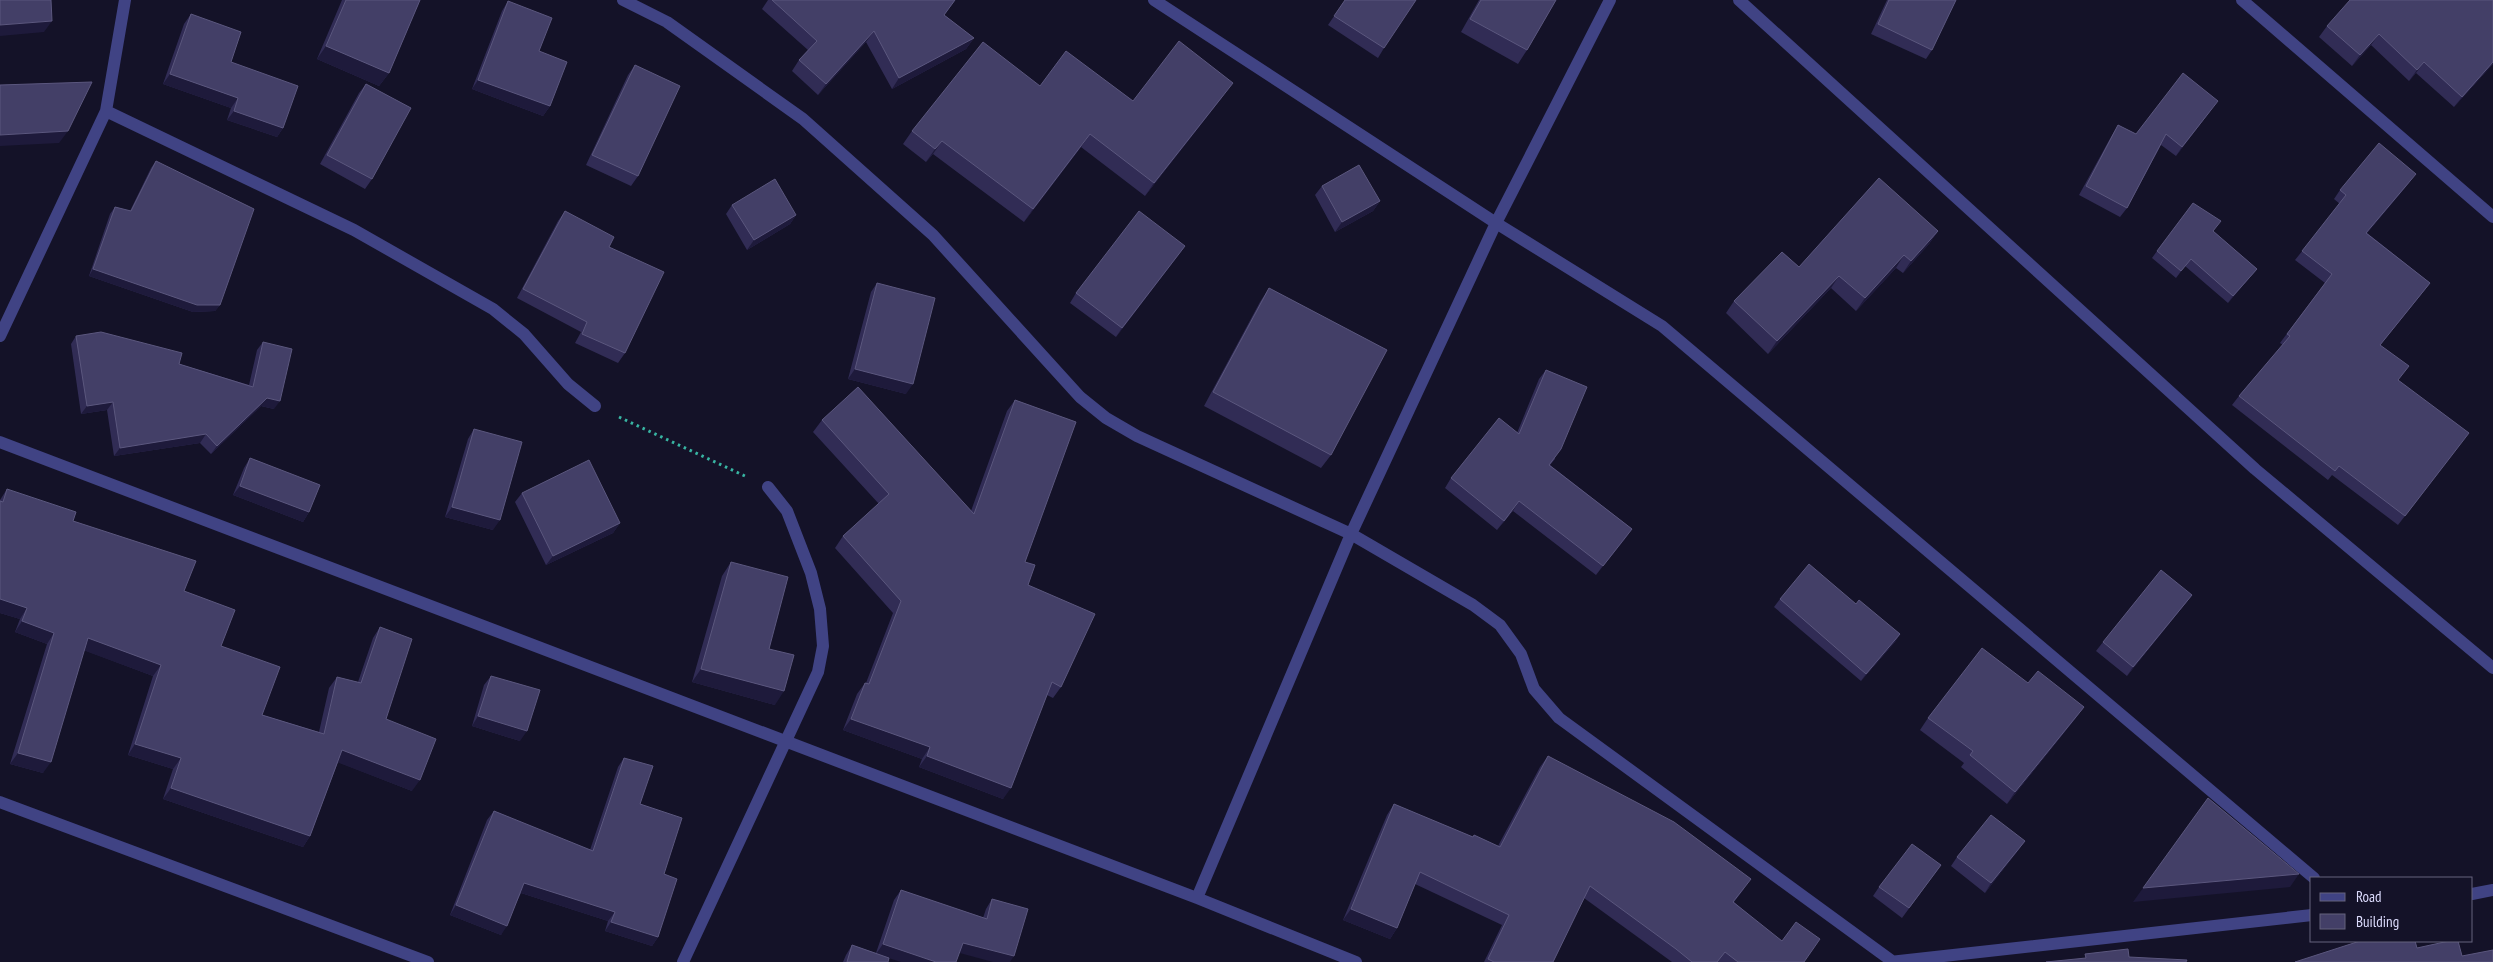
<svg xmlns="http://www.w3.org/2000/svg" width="2493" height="962" font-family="'PT Sans Narrow',sans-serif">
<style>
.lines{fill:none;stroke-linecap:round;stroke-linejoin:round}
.path{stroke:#38b4a2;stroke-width:3;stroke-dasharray:2.5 4;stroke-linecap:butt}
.minor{stroke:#404384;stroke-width:12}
.tertiary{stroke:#404384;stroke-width:12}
.wall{fill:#312c55}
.shaded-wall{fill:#1e1a3b}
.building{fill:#433f67;stroke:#5b577e}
</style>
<rect width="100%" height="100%" fill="#141228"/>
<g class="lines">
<!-- path -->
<path class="path" d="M 619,417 L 747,477"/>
<!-- minor -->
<path class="minor" d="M 623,0 L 667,22 L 803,119 L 933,235 L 1080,397 L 1106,418 L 1137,436 L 1351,534 L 1473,605 L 1500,625 L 1521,654 L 1534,689 L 1559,718 L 1892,961
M 1154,0 L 1496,223 L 1662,326 L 2314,878
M 1739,0 L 2255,469 L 2493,668
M 2242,0 L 2493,217
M 106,111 L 354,230 L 493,309 L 524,334 L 568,384 L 595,406
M 0,336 L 106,111 L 125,0
M 0,442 L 1197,898 L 1356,962
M 2472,894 L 2493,890
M 1197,898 L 1351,534 L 1496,223 L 1610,0
M 683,962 L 818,672 L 823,646 L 820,609 L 811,573 L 787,511 L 768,487
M 1890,962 L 2312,915"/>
<!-- tertiary -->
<path class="tertiary" d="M 0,802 L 428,962"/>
</g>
<!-- wall -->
<path class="wall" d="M 342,0 L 420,0 L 389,73 L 379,86 L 317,59 Z
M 768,0 L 955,0 L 944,15 L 974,38 L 966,49 L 892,89 L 866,42 L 818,95 L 792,71 L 799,60 L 808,50 L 762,9 Z
M 1345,0 L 1384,48 L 1378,58 L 1328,25 Z
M 1479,0 L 1556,0 L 1527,50 L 1518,64 L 1461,32 Z
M 1887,0 L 1956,0 L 1932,50 L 1926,59 L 1871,34 Z
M 2493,0 L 2493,64 L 2454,107 L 2416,73 L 2409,81 L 2371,45 L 2352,66 L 2319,37 L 2327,26 Z
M 508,1 L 539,51 L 550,106 L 543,116 L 472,89 L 502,11 Z
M 191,14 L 283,128 L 277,137 L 227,120 L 231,108 L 163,84 L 184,24 Z
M 635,65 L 638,176 L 631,186 L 586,165 L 628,75 Z
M 366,84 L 372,179 L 365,189 L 320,164 L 359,93 Z
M 1040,86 L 1133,101 L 1224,95 L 1145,196 L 1081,147 L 1024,222 L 933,154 L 926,162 L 903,144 L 912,131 Z
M 2211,110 L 2176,156 L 2161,145 L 2127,208 L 2120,217 L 2079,195 L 2112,135 L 2118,125 L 2136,134 Z
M 156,161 L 220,305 L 215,311 L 193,312 L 89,276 L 110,214 L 115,207 L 130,211 L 151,168 Z
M 2409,183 L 2367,233 L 2430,283 L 2423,292 L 2380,345 L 2399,381 L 2462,442 L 2398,525 L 2332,475 L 2328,480 L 2232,405 L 2239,396 L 2283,345 L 2280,343 L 2325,283 L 2295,260 L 2340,204 L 2334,199 L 2340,190 Z
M 1322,186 L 1380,201 L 1373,211 L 1335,232 L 1315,195 Z
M 732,205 L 796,215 L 790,224 L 747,250 L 726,214 Z
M 565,211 L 609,247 L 625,353 L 618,363 L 575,343 L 581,332 L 517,298 L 558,221 Z
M 1938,231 L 1929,244 L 1903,273 L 1896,268 L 1856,311 L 1831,288 L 1768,354 L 1726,313 L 1734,301 L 1799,267 Z
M 2214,232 L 2257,269 L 2251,276 L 2228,303 L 2185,266 L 2176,278 L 2152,258 L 2157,251 Z
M 1185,246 L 1116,337 L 1070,303 L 1076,293 Z
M 877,283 L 906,394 L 848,379 L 871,292 Z
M 1269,288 L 1331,455 L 1321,468 L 1204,406 L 1260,302 Z
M 76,336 L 179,364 L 249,385 L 257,350 L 263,342 L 274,409 L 261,406 L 211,454 L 200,443 L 114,456 L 107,410 L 81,414 L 71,344 Z
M 1546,370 L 1555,459 L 1550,465 L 1632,529 L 1596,575 L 1513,511 L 1497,530 L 1445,488 L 1451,478 L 1517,433 L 1539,379 Z
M 1015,400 L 1025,562 L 1028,585 L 1061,687 L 1053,698 L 1047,695 L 1003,799 L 919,767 L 922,759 L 843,730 L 857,694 L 865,683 L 866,683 L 893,613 L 835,548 L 843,536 L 879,504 L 813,432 L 822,420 L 971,511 L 1007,411 Z
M 474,429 L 493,530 L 445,517 L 468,439 Z
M 250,458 L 309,512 L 303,522 L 233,495 L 244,468 Z
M 7,489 L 73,521 L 184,591 L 221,646 L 262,715 L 319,732 L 329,688 L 337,677 L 358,682 L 373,638 L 380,627 L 386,719 L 412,791 L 338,762 L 310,836 L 303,847 L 163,799 L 173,769 L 128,755 L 153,676 L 84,650 L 43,773 L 10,764 L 47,644 L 15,632 L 20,619 L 0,613 L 0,500 Z
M 522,493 L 620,523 L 613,533 L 546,565 L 515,502 Z
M 731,562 L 769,649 L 775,705 L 692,682 L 722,576 Z
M 2192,595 L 2185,604 L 2127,676 L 2096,651 L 2103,642 Z
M 1780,599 L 1856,604 L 1900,634 L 1895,642 L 1861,681 L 1774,607 Z
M 491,676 L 520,741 L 472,726 L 484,685 Z
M 2084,707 L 2075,719 L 2007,804 L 1961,767 L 1964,763 L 1920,730 L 1928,718 Z
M 1548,756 L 1744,889 L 1734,902 L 1804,962 L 1672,962 L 1584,898 L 1553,962 L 1484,962 L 1502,925 L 1415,884 L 1397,928 L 1390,939 L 1343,920 L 1387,815 L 1394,804 L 1472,837 L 1498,846 L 1540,767 Z
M 624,758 L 664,874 L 658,937 L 652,946 L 605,931 L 608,921 L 521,893 L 501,935 L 450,915 L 487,820 L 494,811 L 590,850 L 618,767 Z
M 2025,841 L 1985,893 L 1951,866 L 1957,857 Z
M 1941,865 L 1902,918 L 1873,896 L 1879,887 Z
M 901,890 L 983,918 L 986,909 L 992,899 L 1028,909 L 960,953 L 889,958 L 888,962 L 843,962 L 846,955 L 852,945 L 876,953 L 894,900 Z"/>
<!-- shaded-wall -->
<path class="shaded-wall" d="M 52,21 L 44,32 L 0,36 L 0,25 Z
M 874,31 L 866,42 L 818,95 L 826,84 Z
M 2379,34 L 2371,45 L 2352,66 L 2360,55 Z
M 974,38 L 966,49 L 892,89 L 899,78 Z
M 326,46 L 389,73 L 379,86 L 317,59 Z
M 2424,62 L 2416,73 L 2409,81 L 2417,70 Z
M 2493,62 L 2493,64 L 2454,107 L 2462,97 Z
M 170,74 L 238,98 L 231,108 L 163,84 Z
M 478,80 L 550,106 L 543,116 L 472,89 Z
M 1233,83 L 1224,95 L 1145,196 L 1154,183 Z
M 2218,101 L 2211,110 L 2176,156 L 2182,147 Z
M 234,111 L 283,128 L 277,137 L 227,120 Z
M 68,131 L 59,143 L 0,146 L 0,135 Z
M 1090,134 L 1081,147 L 1024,222 L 1033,209 Z
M 942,141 L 933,154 L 926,162 L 935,149 Z
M 2416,174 L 2409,183 L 2360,242 L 2366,233 Z
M 1380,201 L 1373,211 L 1335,232 L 1342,222 Z
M 796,215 L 790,224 L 747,250 L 754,240 Z
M 1938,231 L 1929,244 L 1903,273 L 1911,261 Z
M 1185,246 L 1178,256 L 1116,337 L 1122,328 Z
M 1904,255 L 1896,268 L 1856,311 L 1865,298 Z
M 93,269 L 220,305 L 215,311 L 193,312 L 89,276 Z
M 2257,269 L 2251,276 L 2228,303 L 2233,296 Z
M 1839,276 L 1831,288 L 1768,354 L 1777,341 Z
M 2430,283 L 2423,292 L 2373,354 L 2380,345 Z
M 855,369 L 913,384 L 906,394 L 848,379 Z
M 267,398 L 280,401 L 274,409 L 261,406 L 211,454 L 217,446 Z
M 113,402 L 107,410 L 81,414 L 87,406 Z
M 206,434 L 200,443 L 114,456 L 120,448 Z
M 240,486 L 309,512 L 303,522 L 233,495 Z
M 1519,501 L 1513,511 L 1497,530 L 1504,521 Z
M 452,507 L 500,520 L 493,530 L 445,517 Z
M 620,523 L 613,533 L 546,565 L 553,556 Z
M 1632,529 L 1626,538 L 1596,575 L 1603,566 Z
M 2192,595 L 2185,604 L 2127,676 L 2133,667 Z
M 0,599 L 27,608 L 20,619 L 0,613 Z
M 22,621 L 54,633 L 47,644 L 15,632 Z
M 1900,634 L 1895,642 L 1861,681 L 1866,674 Z
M 88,638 L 161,665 L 153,676 L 80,649 Z
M 701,669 L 784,691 L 775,705 L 692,682 Z
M 2084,707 L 2075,719 L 2007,804 L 2015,792 Z
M 478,716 L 527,731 L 520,741 L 472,726 Z
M 851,719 L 930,747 L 922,759 L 843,730 Z
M 135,744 L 181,758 L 173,769 L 128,755 Z
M 342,750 L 420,780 L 412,791 L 334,761 Z
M 18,753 L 51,762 L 43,773 L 10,764 Z
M 927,756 L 1011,788 L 1003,799 L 919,767 Z
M 171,788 L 310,836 L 303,847 L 163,799 Z
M 2025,841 L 2018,851 L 1985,893 L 1991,883 Z
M 2299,874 L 2290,887 L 2133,902 L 2143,888 Z
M 1751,879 L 1744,889 L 1726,912 L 1733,902 Z
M 524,883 L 615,912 L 608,921 L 518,892 Z
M 456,905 L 507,926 L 501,935 L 450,915 Z
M 1351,909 L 1397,928 L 1390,939 L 1343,920 Z
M 611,922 L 658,937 L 652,946 L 605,931 Z
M 963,943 L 1014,956 L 1010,962 L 993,962 L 956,952 Z
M 883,944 L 936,962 L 901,962 L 876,954 Z"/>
<!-- building -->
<path class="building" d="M 0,0 L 51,0 L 52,21 L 0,25 Z
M 346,0 L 420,0 L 389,73 L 326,46 Z
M 772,0 L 955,0 L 944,15 L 974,38 L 899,78 L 874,31 L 826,84 L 799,60 L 817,41 Z
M 1345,0 L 1416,0 L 1384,48 L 1334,16 Z
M 1481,0 L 1556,0 L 1527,50 L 1470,19 Z
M 1889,0 L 1956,0 L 1932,50 L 1878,24 Z
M 2350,0 L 2493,0 L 2493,62 L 2462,97 L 2424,62 L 2417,70 L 2379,34 L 2360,55 L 2327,26 Z
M 508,1 L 552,18 L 539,51 L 567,62 L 550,106 L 478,80 Z
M 191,14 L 241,32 L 231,62 L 298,86 L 283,128 L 234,111 L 238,98 L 170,74 Z
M 1179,41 L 1233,83 L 1154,183 L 1090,134 L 1033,209 L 942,141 L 935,149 L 912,131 L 983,42 L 1040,86 L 1066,51 L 1133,101 Z
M 635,65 L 680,86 L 638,176 L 592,155 Z
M 2183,73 L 2218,101 L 2182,147 L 2166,134 L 2127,208 L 2086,186 L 2118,125 L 2136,134 Z
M 92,82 L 68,131 L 0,135 L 0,85 Z
M 366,84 L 411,108 L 372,179 L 327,155 Z
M 2379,143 L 2416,174 L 2366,233 L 2430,283 L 2380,345 L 2409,366 L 2398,380 L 2469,433 L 2405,516 L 2339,466 L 2335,471 L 2239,396 L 2290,336 L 2287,334 L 2332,274 L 2302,251 L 2346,195 L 2340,190 Z
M 156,161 L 254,209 L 220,305 L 197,305 L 93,269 L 115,207 L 131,211 Z
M 1359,165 L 1380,201 L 1342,222 L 1322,186 Z
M 1879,178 L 1938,231 L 1911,261 L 1904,255 L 1865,298 L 1839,276 L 1777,341 L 1734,301 L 1782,252 L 1799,267 Z
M 775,179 L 796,215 L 754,240 L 732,205 Z
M 2193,203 L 2221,221 L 2213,231 L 2257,269 L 2233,296 L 2191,259 L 2181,271 L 2157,251 Z
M 565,211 L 614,237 L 609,247 L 664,272 L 625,353 L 582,334 L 587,322 L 523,289 Z
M 1139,211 L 1185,246 L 1122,328 L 1076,293 Z
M 877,283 L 935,298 L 913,384 L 855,369 Z
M 1269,288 L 1387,350 L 1331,455 L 1213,392 Z
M 101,332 L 182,353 L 179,364 L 253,387 L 263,342 L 292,349 L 280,401 L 267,398 L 217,446 L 206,434 L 120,448 L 113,402 L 87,406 L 76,336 Z
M 1546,370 L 1587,387 L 1561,449 L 1549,465 L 1632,529 L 1603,566 L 1519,501 L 1504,521 L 1451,478 L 1499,418 L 1519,434 Z
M 858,387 L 974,514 L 1015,400 L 1076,422 L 1025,562 L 1035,565 L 1028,585 L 1095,614 L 1061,687 L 1052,682 L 1011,788 L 927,756 L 930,747 L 851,719 L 865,683 L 869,684 L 901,601 L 843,536 L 889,494 L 822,420 Z
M 474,429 L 522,442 L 500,520 L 452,507 Z
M 250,458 L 320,485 L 309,512 L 240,486 Z
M 589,460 L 620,523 L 553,556 L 522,493 Z
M 7,489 L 76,512 L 73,521 L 196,561 L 184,591 L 235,610 L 221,646 L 280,667 L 262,715 L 324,734 L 337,677 L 361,683 L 380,627 L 412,639 L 386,719 L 436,739 L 420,780 L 342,750 L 310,836 L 171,788 L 181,758 L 135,744 L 161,665 L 88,638 L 51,762 L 18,753 L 54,633 L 22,621 L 27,608 L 0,599 L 0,501 L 3,502 Z
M 731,562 L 788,577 L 769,649 L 794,655 L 784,691 L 701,669 Z
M 1809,564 L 1856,604 L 1859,600 L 1900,634 L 1866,674 L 1780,599 Z
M 2161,570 L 2192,595 L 2133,667 L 2103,642 Z
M 1982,648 L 2028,683 L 2038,671 L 2084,707 L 2015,792 L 1970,755 L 1973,751 L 1928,718 Z
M 491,676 L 540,690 L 527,731 L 478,716 Z
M 1548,756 L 1674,822 L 1751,879 L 1733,902 L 1782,941 L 1796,922 L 1820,939 L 1804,962 L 1738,962 L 1725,952 L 1717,962 L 1692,962 L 1676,949 L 1590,886 L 1553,962 L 1494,962 L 1488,959 L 1509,915 L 1420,872 L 1397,928 L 1351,909 L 1394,804 L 1473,837 L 1474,835 L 1500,847 Z
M 624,758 L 653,766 L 640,804 L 682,818 L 664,874 L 677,879 L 658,937 L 611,922 L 615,912 L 524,883 L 507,926 L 456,905 L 494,811 L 593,851 Z
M 2208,798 L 2299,874 L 2143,888 Z
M 1991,815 L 2025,841 L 1991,883 L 1957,857 Z
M 1912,844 L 1941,865 L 1909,908 L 1879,887 Z
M 901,890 L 987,919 L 992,899 L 1028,909 L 1014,956 L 963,943 L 956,962 L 936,962 L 883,944 Z
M 2360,941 L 2415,941 L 2417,948 L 2449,941 L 2458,941 L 2462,956 L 2493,950 L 2493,962 L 2295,962 Z
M 852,945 L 889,958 L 888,962 L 847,962 Z
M 2128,949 L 2129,957 L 2187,960 L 2186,962 L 2046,962 L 2086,958 L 2085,954 Z"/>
<!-- legend -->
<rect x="2310" y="877" width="162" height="65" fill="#141228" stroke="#64627d"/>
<rect x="2320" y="893" width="25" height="8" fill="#404384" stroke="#64627d"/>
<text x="2356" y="902" font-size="15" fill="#dcdbfd">Road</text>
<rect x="2320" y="914" width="25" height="15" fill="#433f67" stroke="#64627d"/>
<text x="2356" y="927" font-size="15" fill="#dcdbfd">Building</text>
</svg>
